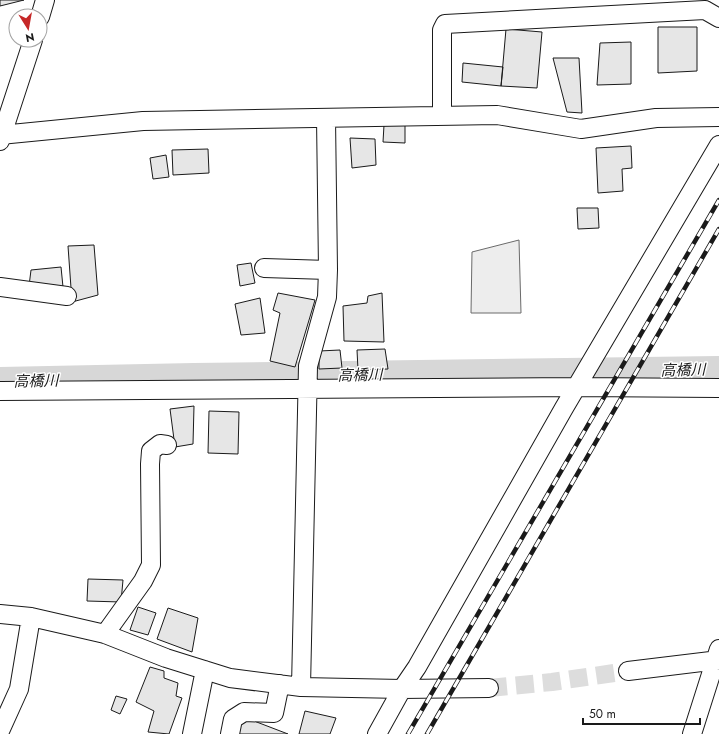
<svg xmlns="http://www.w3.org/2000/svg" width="719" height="734" font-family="Jost,'Noto Sans JP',sans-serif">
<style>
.green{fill:#ededed;stroke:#6a6a6a}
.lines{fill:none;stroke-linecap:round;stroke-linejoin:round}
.river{stroke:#d7d7d7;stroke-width:28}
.building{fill:#e6e6e6;stroke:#1a1a1a}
.minor-tunnel{stroke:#ddd;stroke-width:18;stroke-dasharray:18 9;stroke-linecap:butt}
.minor-casing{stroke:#1a1a1a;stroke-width:20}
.minor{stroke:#fff;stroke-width:18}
.rail-casing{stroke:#1a1a1a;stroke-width:4.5}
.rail{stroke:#fff;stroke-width:3;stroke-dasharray:9;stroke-linecap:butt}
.labels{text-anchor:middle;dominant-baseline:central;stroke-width:3;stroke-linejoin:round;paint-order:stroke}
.water-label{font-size:15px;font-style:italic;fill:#1a1a1a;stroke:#fff}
</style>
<rect width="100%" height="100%" fill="#fff"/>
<!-- green -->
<path class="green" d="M 519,240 L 521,313 L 471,313 L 472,252 Z"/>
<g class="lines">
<!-- river -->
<path class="river" d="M 0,381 L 194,377 L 719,370"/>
</g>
<!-- building -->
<path class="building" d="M 0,0 L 24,0 L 0,6 Z
M 658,27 L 697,27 L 697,71 L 658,73 Z
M 506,29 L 542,32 L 537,88 L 501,86 Z
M 631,42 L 631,84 L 597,85 L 600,43 Z
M 553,58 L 579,58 L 582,113 L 567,112 Z
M 463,63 L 503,67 L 501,86 L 462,82 Z
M 384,125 L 405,125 L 405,143 L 383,142 Z
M 350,138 L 375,139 L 376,165 L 352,168 Z
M 631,146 L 632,168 L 622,169 L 623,191 L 598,193 L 596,148 Z
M 208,149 L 209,173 L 173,175 L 172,150 Z
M 166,155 L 169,177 L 153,179 L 150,158 Z
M 577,208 L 598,208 L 599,228 L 578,229 Z
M 94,245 L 98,295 L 72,302 L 68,246 Z
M 251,263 L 255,283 L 240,286 L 237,265 Z
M 61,267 L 63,287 L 29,286 L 31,270 Z
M 278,293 L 315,300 L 295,367 L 270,361 L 280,313 L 273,310 Z
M 382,293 L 384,342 L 344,341 L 343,306 L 367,303 L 368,296 Z
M 260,298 L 265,333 L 241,335 L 235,304 Z
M 385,349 L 388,369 L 358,370 L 357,350 Z
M 340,350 L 342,368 L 319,369 L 319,351 Z
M 194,406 L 193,444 L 175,447 L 170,409 Z
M 209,411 L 239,412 L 238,454 L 208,453 Z
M 88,579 L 123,580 L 121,602 L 87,601 Z
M 138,607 L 156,613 L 148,635 L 130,630 Z
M 168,608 L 198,618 L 192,652 L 157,639 Z
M 150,667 L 164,671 L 164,678 L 178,683 L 176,696 L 182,698 L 169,734 L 148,732 L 154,711 L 136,702 Z
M 116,696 L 127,699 L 120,714 L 111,710 Z
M 305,711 L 336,718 L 330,734 L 299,734 Z
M 241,716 L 288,734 L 236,734 Z"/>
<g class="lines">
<!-- minor-tunnel -->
<path class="minor-tunnel" d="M 489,688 L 552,682 L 628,671"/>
<defs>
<path id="minor" d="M 40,17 L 45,0
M 442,116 L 442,30 L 445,24 L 705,10 L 719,18
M 0,135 L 143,121 L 497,115 L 581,129 L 656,118 L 719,117
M 0,141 L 33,40
M 264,268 L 328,270 L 326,118
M 0,287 L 67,296
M 0,391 L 577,387 L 719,388
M 0,614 L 31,617 L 105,634 L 166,658 L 230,678 L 301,687 L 402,689 L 489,688
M 105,634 L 143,581 L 151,565 L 150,464 L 151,451 L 160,444 L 167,445
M 628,671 L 719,660
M 301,687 L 308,366 L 327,297 L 328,270
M 0,731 L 19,689 L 31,617
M 192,734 L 205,670
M 230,734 L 233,719 L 244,712 L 274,713 L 280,684
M 377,734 L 402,689 L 417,667 L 564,408 L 719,145
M 692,734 L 719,649"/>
</defs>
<!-- minor casing -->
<use href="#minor" class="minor-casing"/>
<!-- minor -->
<use href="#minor" class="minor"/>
<defs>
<path id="rail" d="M 408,734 L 719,200
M 427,734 L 719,229"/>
</defs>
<!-- rail casing -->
<use href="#rail" class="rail-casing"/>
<!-- rail -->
<use href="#rail" class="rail"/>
</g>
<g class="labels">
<!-- water labels -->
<g class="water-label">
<text transform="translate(683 370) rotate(-1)">高橋川</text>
<text transform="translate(360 375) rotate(-1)">高橋川</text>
<text transform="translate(36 381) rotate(-1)">高橋川</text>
</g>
</g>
<!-- north arrow -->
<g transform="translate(28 28) rotate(169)"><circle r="19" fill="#ffffff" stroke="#a3a3a3"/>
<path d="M0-3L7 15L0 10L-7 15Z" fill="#c62828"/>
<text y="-6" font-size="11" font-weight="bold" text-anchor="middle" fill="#1a1a1a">N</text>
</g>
<!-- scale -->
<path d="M583 718v6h117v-6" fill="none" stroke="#1a1a1a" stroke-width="2"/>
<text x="589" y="718" font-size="12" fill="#1a1a1a" stroke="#ffffff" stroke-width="3" paint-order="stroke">50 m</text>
</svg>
